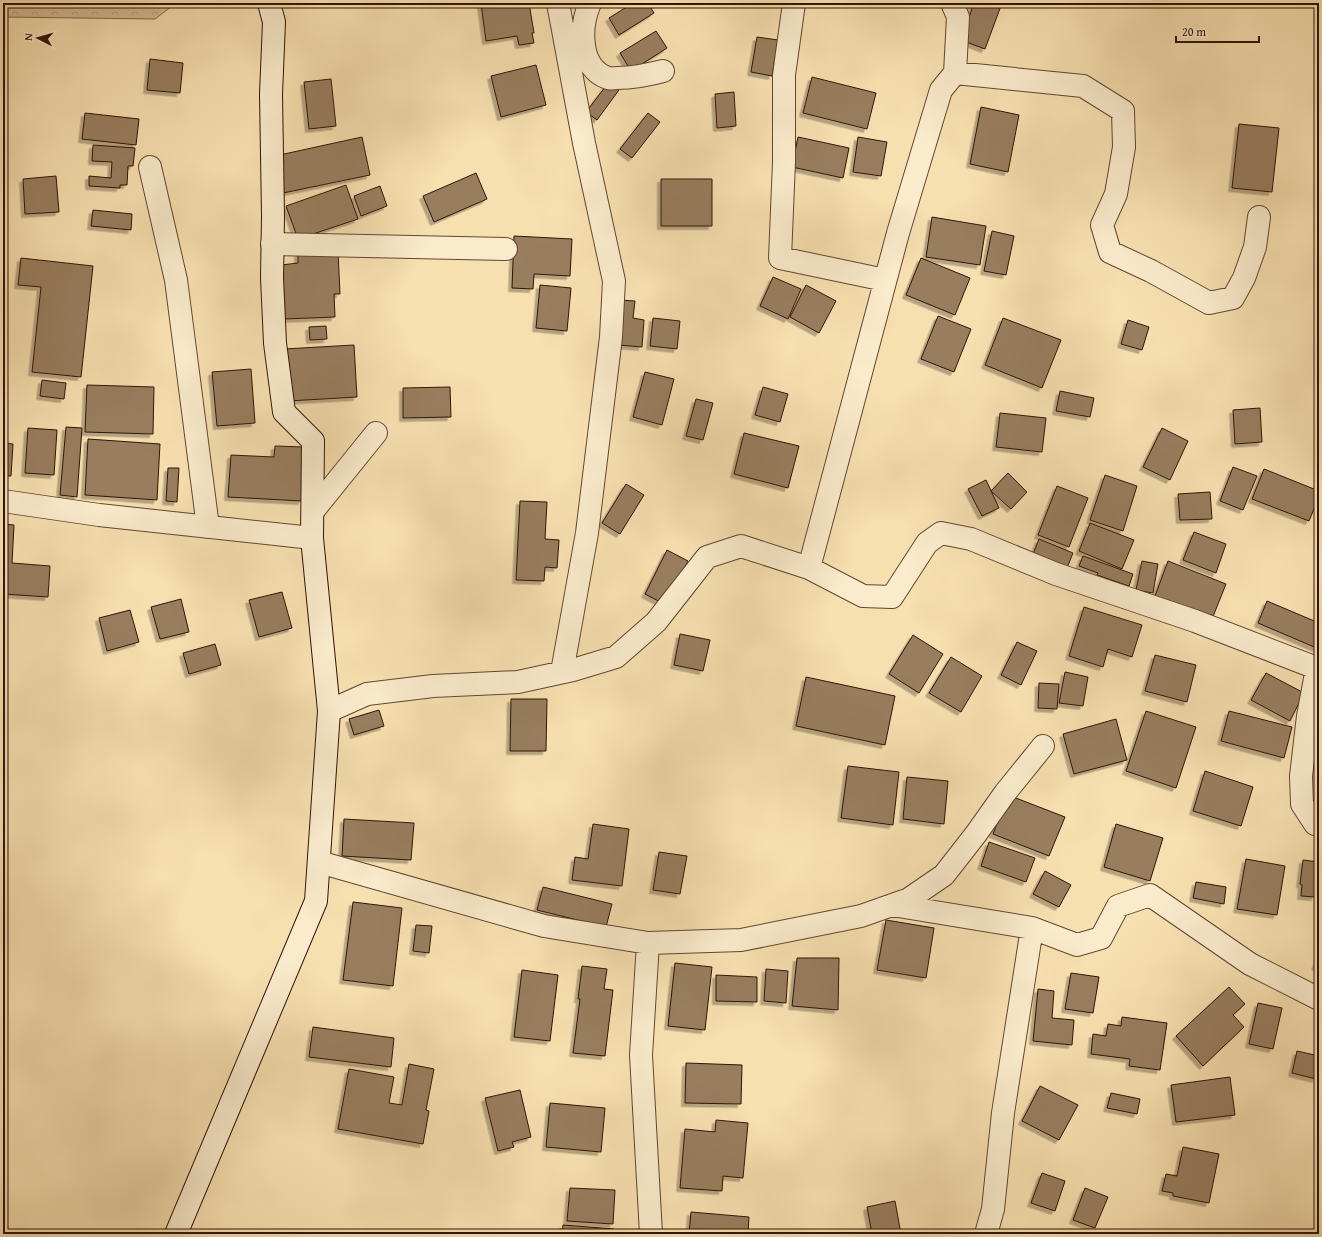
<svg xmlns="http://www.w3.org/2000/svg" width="1322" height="1237" font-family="'Gentium Book Plus',serif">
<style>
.forest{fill:url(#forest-crowns);stroke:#83684c}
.building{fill:#987e5e;stroke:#311305;filter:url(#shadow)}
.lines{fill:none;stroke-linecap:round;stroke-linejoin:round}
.street-casing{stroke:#624630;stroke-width:24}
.secondary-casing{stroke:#311305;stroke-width:24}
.street{stroke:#faebcc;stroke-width:22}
.secondary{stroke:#faebcc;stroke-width:22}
</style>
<defs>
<pattern id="forest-crowns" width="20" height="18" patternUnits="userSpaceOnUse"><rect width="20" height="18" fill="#d5bd93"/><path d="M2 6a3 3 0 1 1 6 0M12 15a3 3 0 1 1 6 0" fill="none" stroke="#b7a27d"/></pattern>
<filter id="shadow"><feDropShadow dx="-3.5" dy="3.5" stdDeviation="0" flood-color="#0004"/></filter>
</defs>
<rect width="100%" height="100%" fill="#f7e0b0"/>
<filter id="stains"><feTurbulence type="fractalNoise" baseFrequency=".005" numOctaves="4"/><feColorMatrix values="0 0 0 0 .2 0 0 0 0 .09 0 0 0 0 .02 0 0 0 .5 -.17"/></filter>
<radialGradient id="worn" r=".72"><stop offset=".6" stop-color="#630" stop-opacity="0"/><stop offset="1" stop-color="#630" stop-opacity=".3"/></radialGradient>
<!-- forest -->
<path class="forest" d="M 3,3 L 176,3 L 155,19 L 3,17 Z"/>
<!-- building -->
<path class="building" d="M 489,3 L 529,3 L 534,33 L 532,33 L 534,43 L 519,45 L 517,36 L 486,41 L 481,4 Z
M 633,3 L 648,3 L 654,13 L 619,35 L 609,18 Z
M 972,3 L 1002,3 L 985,49 L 961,40 L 973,6 L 971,5 Z
M 656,31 L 667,48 L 631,71 L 620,53 Z
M 757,37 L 778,40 L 772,76 L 751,72 Z
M 150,59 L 183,63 L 180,93 L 147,90 Z
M 536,65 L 546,105 L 501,117 L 491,76 Z
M 812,77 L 876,93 L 867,129 L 803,113 Z
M 331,79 L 336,126 L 309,129 L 304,82 Z
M 609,82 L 619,90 L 597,120 L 586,112 Z
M 734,92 L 736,126 L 717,128 L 715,94 Z
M 981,107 L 1019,115 L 1008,172 L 970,164 Z
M 85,113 L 139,119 L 136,145 L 82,139 Z
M 648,113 L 660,122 L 632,158 L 620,149 Z
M 1239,124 L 1279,128 L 1272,192 L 1232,188 Z
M 362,137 L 370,175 L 283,193 L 275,156 Z
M 798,137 L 849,148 L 843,178 L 792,167 Z
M 858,137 L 887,142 L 881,176 L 853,172 Z
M 93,145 L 135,148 L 133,166 L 128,166 L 127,185 L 120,185 L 120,188 L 89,186 L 89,176 L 111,178 L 112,162 L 92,161 Z
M 476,173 L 487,199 L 434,222 L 423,196 Z
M 56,176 L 59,212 L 25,214 L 23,179 Z
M 661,179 L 712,179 L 712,226 L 661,226 Z
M 346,185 L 358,219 L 298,239 L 286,206 Z
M 380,186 L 387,206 L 361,216 L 354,196 Z
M 93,210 L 132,214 L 131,230 L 91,226 Z
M 932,217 L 986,226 L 980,265 L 926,257 Z
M 992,231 L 1014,236 L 1006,275 L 984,271 Z
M 514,236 L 572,239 L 570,276 L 534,274 L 533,289 L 512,288 Z
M 338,251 L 340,294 L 334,294 L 335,317 L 284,319 L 281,265 L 298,263 L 298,253 Z
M 21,258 L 93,266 L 81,377 L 32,372 L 41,287 L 18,285 Z
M 921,258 L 970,278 L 955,315 L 906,295 Z
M 773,277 L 801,289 L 788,319 L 760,306 Z
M 540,285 L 571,288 L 567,331 L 536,328 Z
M 806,285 L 836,301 L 819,333 L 790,317 Z
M 620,300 L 635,301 L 633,318 L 644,320 L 642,347 L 618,345 Z
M 938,316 L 971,329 L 954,372 L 921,359 Z
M 653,318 L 680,321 L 677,349 L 650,346 Z
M 1003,318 L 1061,340 L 1042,388 L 985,365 Z
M 1128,320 L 1149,327 L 1142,350 L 1121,344 Z
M 326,326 L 327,339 L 310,340 L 309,327 Z
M 354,345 L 357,397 L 288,401 L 284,349 Z
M 251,369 L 255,423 L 217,426 L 212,372 Z
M 645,372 L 674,379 L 662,425 L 633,417 Z
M 42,380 L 66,383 L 64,399 L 40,396 Z
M 87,385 L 154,387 L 153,434 L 85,432 Z
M 450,387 L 451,417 L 403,418 L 403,388 Z
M 763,387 L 788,394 L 780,422 L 755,415 Z
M 1060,391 L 1094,398 L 1090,417 L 1056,411 Z
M 696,399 L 713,403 L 703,440 L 686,436 Z
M 1260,408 L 1262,442 L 1235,444 L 1233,410 Z
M 1000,413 L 1046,418 L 1042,452 L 996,447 Z
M 66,427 L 82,428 L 77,497 L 60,495 Z
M 28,428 L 57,430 L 54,475 L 25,473 Z
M 1162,428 L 1188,441 L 1170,480 L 1143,467 Z
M 744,433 L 799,446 L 788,488 L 734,474 Z
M 88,439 L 160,444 L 157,500 L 85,495 Z
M 3,443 L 13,444 L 11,476 L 3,476 Z
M 275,446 L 304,447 L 302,501 L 228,497 L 231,455 L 274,457 Z
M 1233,467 L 1257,476 L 1243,510 L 1220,501 Z
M 168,468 L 179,468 L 177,502 L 166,501 Z
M 1264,469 L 1319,491 L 1319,497 L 1309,521 L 1252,499 Z
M 1008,473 L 1027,492 L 1011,509 L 991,491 Z
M 1105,475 L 1137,486 L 1123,531 L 1090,520 Z
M 986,480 L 999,508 L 982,516 L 968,489 Z
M 626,484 L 644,495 L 620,534 L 602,523 Z
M 1057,486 L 1088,498 L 1069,547 L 1038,535 Z
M 1210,492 L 1212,519 L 1180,520 L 1178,494 Z
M 520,501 L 547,502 L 545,539 L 559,540 L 557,568 L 545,567 L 544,581 L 516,580 Z
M 1090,523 L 1134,540 L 1122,569 L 1079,551 Z
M 3,524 L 14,525 L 12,563 L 50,566 L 48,597 L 3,594 Z
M 1194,532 L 1226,544 L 1216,573 L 1183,560 Z
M 1039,539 L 1073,553 L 1067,568 L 1033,554 Z
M 667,550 L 688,561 L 666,605 L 645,594 Z
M 1083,556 L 1133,574 L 1129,586 L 1097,575 L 1098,573 L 1079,566 Z
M 1142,561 L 1158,564 L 1153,593 L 1136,590 Z
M 1168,561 L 1226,584 L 1212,619 L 1155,596 Z
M 282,592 L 292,628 L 259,637 L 249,600 Z
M 181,599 L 189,632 L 160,639 L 151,607 Z
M 1267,601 L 1319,623 L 1319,649 L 1258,623 Z
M 1084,607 L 1142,625 L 1132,657 L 1108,649 L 1103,667 L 1069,656 Z
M 130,610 L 139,642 L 107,651 L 99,618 Z
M 680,634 L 710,640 L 703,671 L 674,665 Z
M 913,635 L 943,654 L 919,693 L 889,674 Z
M 1017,642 L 1037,651 L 1021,685 L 1001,675 Z
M 215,644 L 221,665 L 189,674 L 183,653 Z
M 1155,655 L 1196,665 L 1187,702 L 1145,691 Z
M 951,657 L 982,676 L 961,712 L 929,693 Z
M 1065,672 L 1088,677 L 1083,706 L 1059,703 Z
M 1266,673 L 1304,693 L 1290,721 L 1251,700 Z
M 806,677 L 895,696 L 885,745 L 796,726 Z
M 1039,683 L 1059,684 L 1057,709 L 1038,708 Z
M 511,699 L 547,699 L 546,751 L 510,751 Z
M 379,710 L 384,726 L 354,735 L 349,719 Z
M 1146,711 L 1196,727 L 1176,788 L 1126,771 Z
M 1229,711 L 1292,727 L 1284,758 L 1221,741 Z
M 1116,719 L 1127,760 L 1074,774 L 1063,734 Z
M 848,766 L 899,772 L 893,825 L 841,818 Z
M 1205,771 L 1253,787 L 1241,826 L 1193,811 Z
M 907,777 L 948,781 L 944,824 L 903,819 Z
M 1008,795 L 1065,817 L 1049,856 L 993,834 Z
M 344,819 L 414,823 L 411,860 L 342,856 Z
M 593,824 L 629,829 L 622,886 L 572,880 L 575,857 L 588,859 Z
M 1116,824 L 1163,838 L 1150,881 L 1104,867 Z
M 989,842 L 1035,858 L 1026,882 L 981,866 Z
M 659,852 L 687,856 L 680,894 L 653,890 Z
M 1246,859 L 1285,866 L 1277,915 L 1237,909 Z
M 1303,860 L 1319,862 L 1319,887 L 1316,887 L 1315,897 L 1301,896 L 1302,885 L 1300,884 Z
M 1045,871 L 1071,885 L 1059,907 L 1033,894 Z
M 1196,882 L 1226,887 L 1224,904 L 1193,898 Z
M 543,887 L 612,904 L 606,927 L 537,910 Z
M 353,902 L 402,908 L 393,986 L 343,980 Z
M 886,920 L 934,928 L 926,978 L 877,970 Z
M 416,925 L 432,926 L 429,953 L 413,951 Z
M 797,958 L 839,958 L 838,1010 L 792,1006 Z
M 1319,958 L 1319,968 L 1315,966 Z
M 675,963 L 712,967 L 705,1030 L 668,1026 Z
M 582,966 L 607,969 L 604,989 L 613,990 L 605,1056 L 573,1053 L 580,999 L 578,999 Z
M 766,969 L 788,971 L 786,1003 L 764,1001 Z
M 522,970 L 558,975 L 550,1041 L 514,1037 Z
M 1071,973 L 1099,977 L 1093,1013 L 1065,1009 Z
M 716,975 L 757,977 L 757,1002 L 716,1001 Z
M 1229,987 L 1245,1004 L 1233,1015 L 1244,1027 L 1203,1066 L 1176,1036 Z
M 1038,989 L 1054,991 L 1052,1018 L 1074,1020 L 1072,1045 L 1033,1041 Z
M 1258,1003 L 1282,1008 L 1273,1049 L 1249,1044 Z
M 1122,1017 L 1167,1023 L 1160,1070 L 1129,1066 L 1130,1059 L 1091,1054 L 1093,1034 L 1106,1036 L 1108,1024 L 1121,1026 Z
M 313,1027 L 394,1038 L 391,1067 L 309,1057 Z
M 1297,1051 L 1319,1056 L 1319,1066 L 1316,1079 L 1292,1073 Z
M 686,1063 L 742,1065 L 741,1104 L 685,1103 Z
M 409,1064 L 434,1069 L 426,1110 L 429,1111 L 423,1144 L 338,1129 L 349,1069 L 394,1077 L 389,1103 L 402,1105 Z
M 1230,1077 L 1235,1115 L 1176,1122 L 1171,1085 Z
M 1040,1086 L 1078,1105 L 1059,1140 L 1022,1121 Z
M 520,1090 L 531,1137 L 512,1142 L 514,1147 L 498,1151 L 485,1098 Z
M 1111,1093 L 1140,1099 L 1137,1114 L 1107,1108 Z
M 550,1103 L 605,1108 L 601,1152 L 546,1147 Z
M 716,1120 L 748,1123 L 743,1178 L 723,1176 L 722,1191 L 680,1188 L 685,1129 L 715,1132 Z
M 1183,1147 L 1219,1154 L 1209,1203 L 1173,1196 L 1173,1193 L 1162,1191 L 1166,1174 L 1177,1176 Z
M 1042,1173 L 1065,1181 L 1055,1211 L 1031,1203 Z
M 570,1188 L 615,1190 L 613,1224 L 567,1221 Z
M 1085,1188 L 1108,1197 L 1095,1228 L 1073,1220 Z
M 895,1201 L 901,1234 L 872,1234 L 867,1207 Z
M 691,1212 L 749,1217 L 748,1234 L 689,1234 Z
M 563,1225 L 614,1229 L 614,1234 L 562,1234 Z"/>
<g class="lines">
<defs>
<path id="street" d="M 558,3 L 584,143 L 614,281 L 611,337 L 587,533 L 562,672
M 590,3 C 580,26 578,68 608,78 C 611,79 614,78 617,78 C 634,78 646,75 663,71
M 794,3 L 784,75 L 784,162 L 780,258 L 885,280
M 952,3 L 958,17 L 955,73
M 150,167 L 176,280 L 208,527
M 272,244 L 506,249
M 3,501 L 99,515 L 312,538
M 313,511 L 376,433
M 809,568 L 898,233 L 941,90 L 955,73 L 1083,86 L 1123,111 L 1124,147 L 1116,194 L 1102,225 L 1110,252 L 1151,271 L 1209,303 L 1233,298 L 1244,278 L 1255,247 L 1259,217
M 1317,668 L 1308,716 L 1301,776 L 1302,804 L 1315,824 L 1319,825
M 329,711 L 367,694 L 433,686 L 518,682 L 573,670 L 616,657 L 656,622 L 707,557 L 741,546 L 809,568 L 863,596 L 892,597 L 927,543 L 941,533 L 971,539 L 1056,574 L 1195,621 L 1319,669
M 319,862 L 544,926 L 648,943 L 641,1055 L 651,1234
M 892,905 L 1032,928 L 1077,945 L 1101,938 L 1118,906 L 1150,895 L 1250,964 L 1319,999
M 648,943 L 741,940 L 861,916 L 909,899 L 944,875 L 976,834 L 1005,793 L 1043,746
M 986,1234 L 993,1209 L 1003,1113 L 1032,928"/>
<path id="secondary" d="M 176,1234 L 316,901 L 329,711 L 312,538 L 313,441 L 284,412 L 275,343 L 272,278 L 273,216 L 271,94 L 274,22 L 269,3"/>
</defs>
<!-- street casing -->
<use href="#street" class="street-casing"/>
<!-- secondary casing -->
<use href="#secondary" class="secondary-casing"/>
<!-- street -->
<use href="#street" class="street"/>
<!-- secondary -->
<use href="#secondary" class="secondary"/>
</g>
<!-- margin -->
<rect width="1322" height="1237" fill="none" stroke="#f7e0b0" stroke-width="16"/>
<rect x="4" y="4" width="1314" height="1229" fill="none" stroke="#311305" stroke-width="2"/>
<rect x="8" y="8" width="1306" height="1221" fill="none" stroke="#311305"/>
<!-- north arrow -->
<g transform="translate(38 38) rotate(276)" stroke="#faebcc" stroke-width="3" paint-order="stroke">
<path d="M0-3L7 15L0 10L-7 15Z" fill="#311305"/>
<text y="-6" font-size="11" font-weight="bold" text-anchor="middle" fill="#311305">N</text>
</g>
<!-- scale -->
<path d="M1176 36v6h83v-6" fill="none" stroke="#311305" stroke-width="2"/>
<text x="1182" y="36" font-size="12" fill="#311305" stroke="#faebcc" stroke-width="3" paint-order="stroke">20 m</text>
<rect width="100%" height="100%" filter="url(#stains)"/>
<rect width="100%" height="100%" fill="url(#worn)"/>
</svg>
